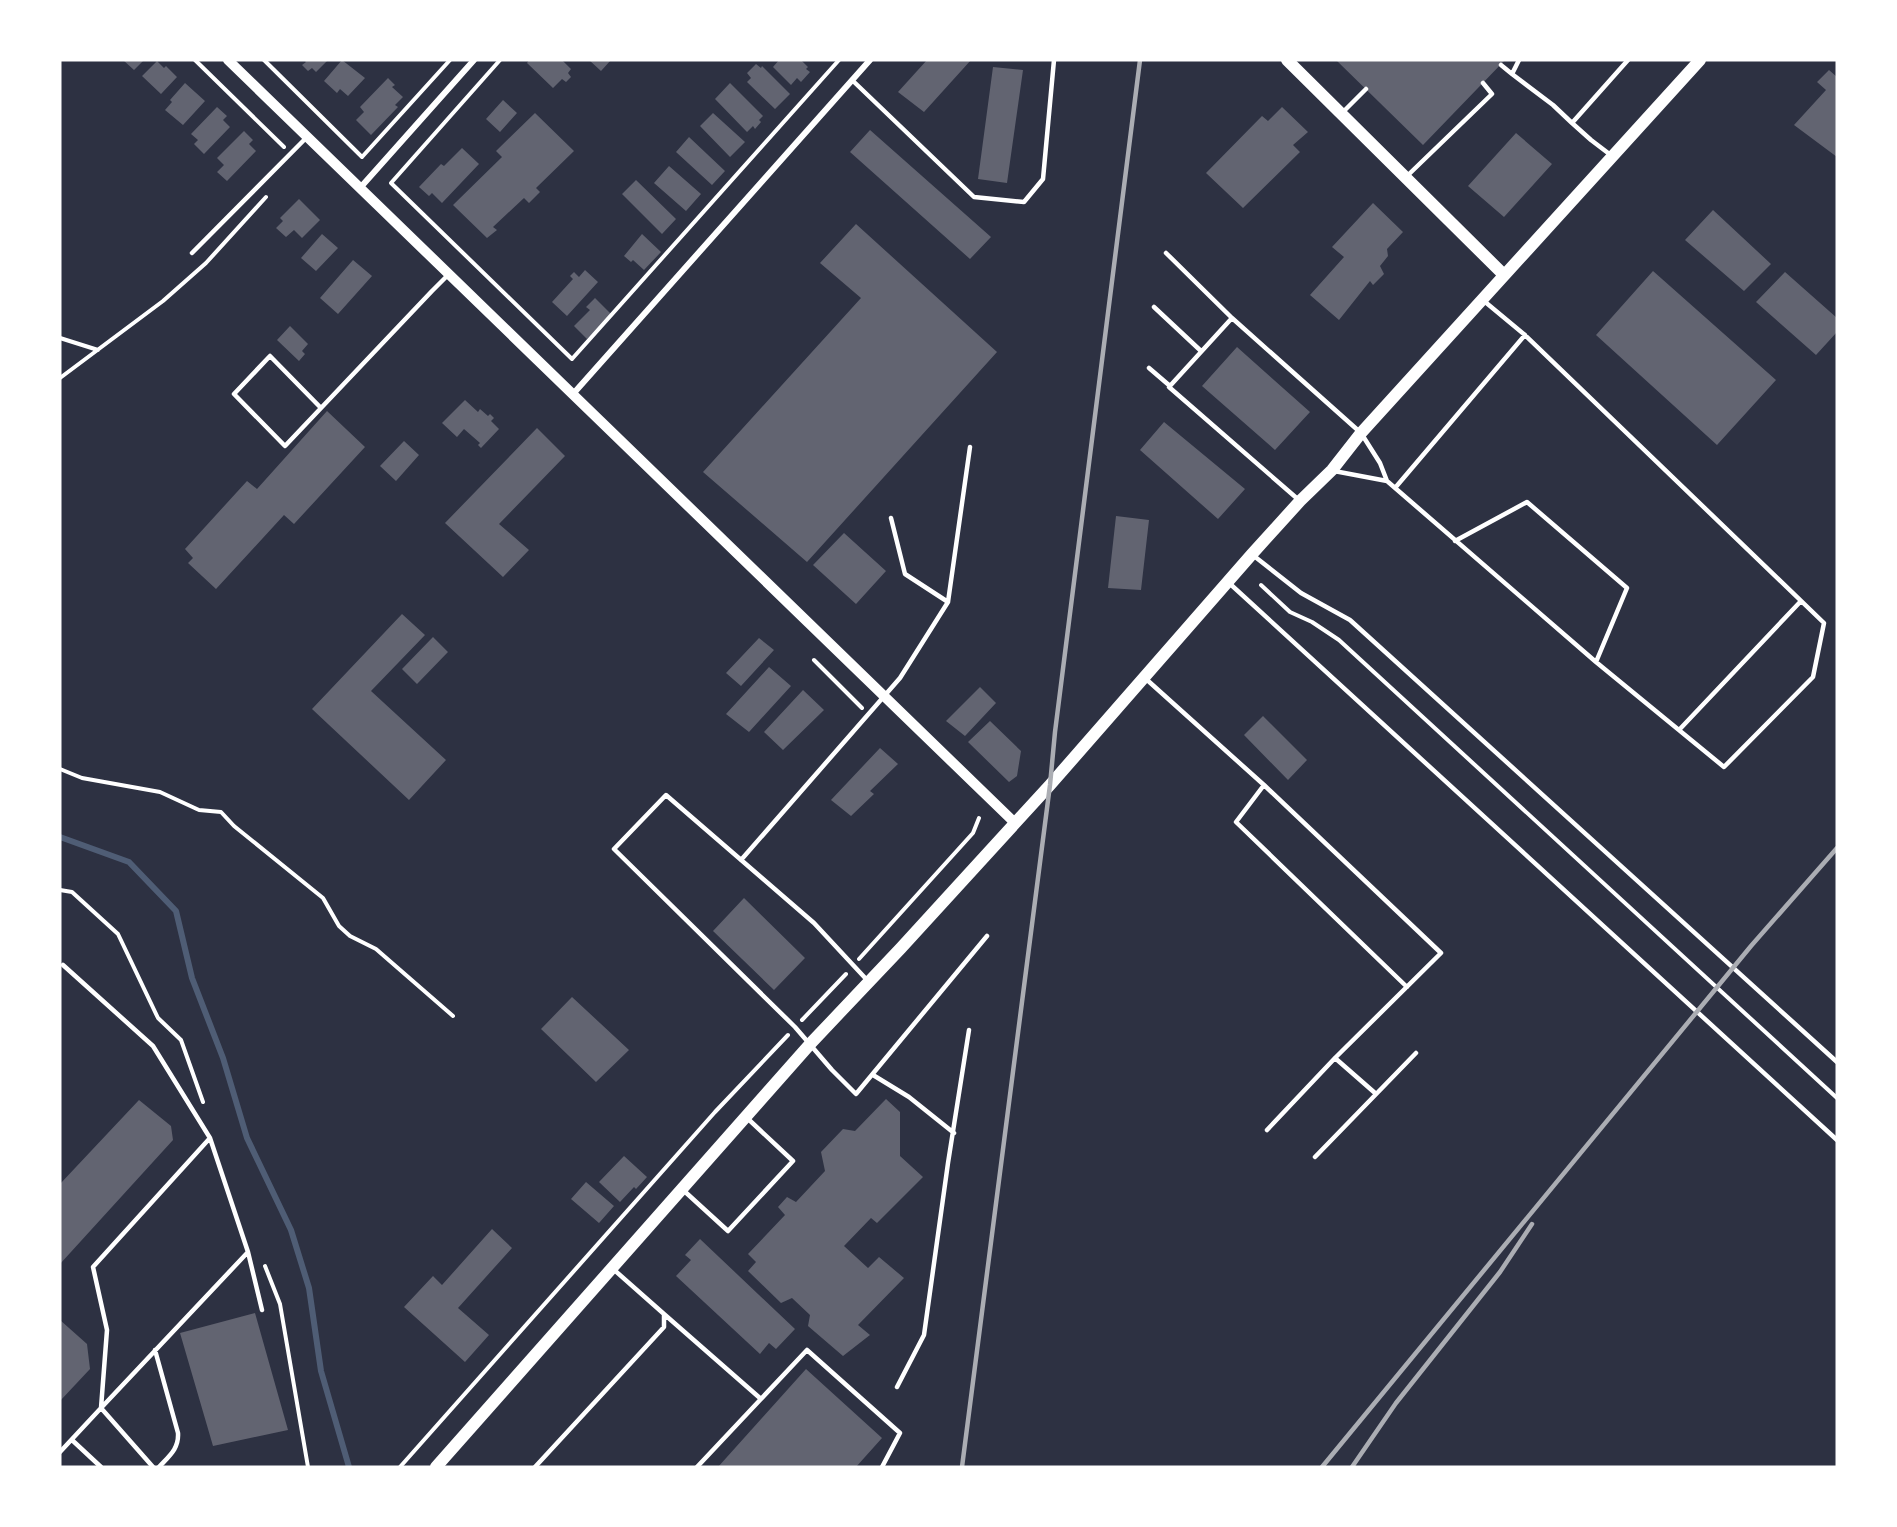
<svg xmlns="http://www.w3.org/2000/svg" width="1897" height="1527" font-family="Ubuntu,sans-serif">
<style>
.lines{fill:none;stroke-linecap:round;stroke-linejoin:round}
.stream{stroke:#4f5d75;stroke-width:6}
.building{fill:#626471}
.path{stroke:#fff;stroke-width:4}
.service{stroke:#fff;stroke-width:4.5}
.minor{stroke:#fff;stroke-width:6}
.tertiary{stroke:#fff;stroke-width:10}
.secondary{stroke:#fff;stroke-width:12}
.rail{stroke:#abadb3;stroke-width:4.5}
</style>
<rect width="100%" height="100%" fill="#2d3142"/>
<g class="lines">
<!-- stream -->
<path class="stream" d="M 60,837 L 129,862 L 176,911 L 192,978 L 223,1058 L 247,1138 L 291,1230 L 309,1288 L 321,1371 L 349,1467"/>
</g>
<!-- building -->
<path class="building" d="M 123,60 L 144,60 L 134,70 Z
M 304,60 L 328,60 L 316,72 L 312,68 L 308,71 L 302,65 L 306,62 Z
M 342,60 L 365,78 L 348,96 L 340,89 L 337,93 L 324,81 Z
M 529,60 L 562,60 L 571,69 L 568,73 L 571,77 L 566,82 L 562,79 L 553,88 L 527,63 Z
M 589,60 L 611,60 L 601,71 Z
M 779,60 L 801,60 L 808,67 L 806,69 L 810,72 L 801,82 L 797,78 L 791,85 L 773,67 Z
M 927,60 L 971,60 L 924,112 L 898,92 Z
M 1336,60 L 1505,60 L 1423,145 Z
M 157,61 L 164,68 L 166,66 L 177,77 L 161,94 L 142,76 Z
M 756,64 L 761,68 L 762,66 L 790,94 L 775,109 L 747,82 L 751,78 L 747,73 Z
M 993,67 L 1023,70 L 1007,183 L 978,179 Z
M 1829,70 L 1837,77 L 1837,157 L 1794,125 L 1826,90 L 1817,82 Z
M 388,78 L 395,85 L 392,87 L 403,97 L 395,105 L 398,107 L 371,135 L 356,120 L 364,112 L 360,107 Z
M 185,83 L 205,101 L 183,125 L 165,110 L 172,102 L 170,100 Z
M 730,83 L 763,116 L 759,120 L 761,122 L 755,129 L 753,126 L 747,132 L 715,99 Z
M 503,100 L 517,113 L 500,132 L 486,119 Z
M 217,107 L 227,116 L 223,120 L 230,127 L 204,154 L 194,144 L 198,140 L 191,134 Z
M 1282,107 L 1308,132 L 1293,145 L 1300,152 L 1243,208 L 1206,173 L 1262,116 L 1268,121 Z
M 535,113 L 574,151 L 536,188 L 540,192 L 529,203 L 524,198 L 493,227 L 497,230 L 487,238 L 453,205 L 502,157 L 496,151 Z
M 713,113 L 745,142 L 730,157 L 700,126 Z
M 870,130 L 991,237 L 970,259 L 850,152 Z
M 244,131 L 253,140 L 249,144 L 256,151 L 227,181 L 217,172 L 224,165 L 217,158 Z
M 1516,133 L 1552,164 L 1504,217 L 1468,186 Z
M 689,137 L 725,171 L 712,185 L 676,152 Z
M 462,148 L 479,164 L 442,203 L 432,193 L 429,196 L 419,187 L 441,164 L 444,166 Z
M 669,166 L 701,194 L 686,211 L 654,183 Z
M 636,180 L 676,219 L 662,234 L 622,194 Z
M 299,199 L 320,220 L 302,238 L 294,230 L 286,237 L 276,228 L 283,221 L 280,218 Z
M 1373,203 L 1403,232 L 1387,249 L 1388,256 L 1380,266 L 1384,274 L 1373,285 L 1370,281 L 1339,320 L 1310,295 L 1344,257 L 1332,247 Z
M 1713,210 L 1771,264 L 1744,291 L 1685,240 Z
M 856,224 L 997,352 L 807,562 L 703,472 L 861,298 L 820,263 Z
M 322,234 L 338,248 L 316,271 L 301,258 Z
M 642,234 L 661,252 L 644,270 L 633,260 L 631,262 L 624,256 Z
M 353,260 L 372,276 L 338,314 L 320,298 Z
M 585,270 L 598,282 L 567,316 L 552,302 L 573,279 L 570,276 L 574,272 L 579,277 Z
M 1653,271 L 1776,380 L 1717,445 L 1596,335 Z
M 1785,272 L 1837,318 L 1837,332 L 1816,355 L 1756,302 Z
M 595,298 L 611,314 L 587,339 L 574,326 L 590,310 L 586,307 Z
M 290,326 L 308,344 L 302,351 L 305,354 L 299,361 L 277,340 Z
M 1237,347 L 1310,412 L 1275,450 L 1202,386 Z
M 465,400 L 478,412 L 480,409 L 488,416 L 490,414 L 494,418 L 491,421 L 499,429 L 481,448 L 478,445 L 480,443 L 464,429 L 457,437 L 442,423 Z
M 327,411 L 365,447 L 294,524 L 284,515 L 216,589 L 188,563 L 193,558 L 185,549 L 247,481 L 257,489 Z
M 1164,422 L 1245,489 L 1218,519 L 1140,450 Z
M 537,428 L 565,456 L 499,524 L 529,550 L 503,577 L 445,523 Z
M 404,441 L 419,455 L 396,481 L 380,466 Z
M 1116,516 L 1149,520 L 1141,590 L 1108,588 Z
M 844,533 L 886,571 L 856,604 L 813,565 Z
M 402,614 L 425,635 L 371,691 L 446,760 L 409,800 L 312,709 Z
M 433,637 L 448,652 L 417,684 L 402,669 Z
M 759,638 L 774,650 L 741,686 L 726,673 Z
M 769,667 L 791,686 L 749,732 L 726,714 Z
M 980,687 L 996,703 L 965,736 L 946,721 Z
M 803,690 L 824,710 L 783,750 L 764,732 Z
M 1263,716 L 1307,760 L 1288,780 L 1244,735 Z
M 990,721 L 1021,751 L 1017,776 L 1009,782 L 968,742 Z
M 880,748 L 898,764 L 870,791 L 874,794 L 851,816 L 831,800 Z
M 744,898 L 805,958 L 774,990 L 713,931 Z
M 572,997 L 629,1050 L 596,1082 L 541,1029 Z
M 886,1099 L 900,1112 L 900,1156 L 923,1177 L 877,1223 L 871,1218 L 844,1246 L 868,1268 L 879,1257 L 904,1278 L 858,1325 L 870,1335 L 843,1356 L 808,1326 L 810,1315 L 792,1298 L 781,1303 L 748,1271 L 756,1262 L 748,1254 L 785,1215 L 778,1207 L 787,1197 L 796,1202 L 825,1171 L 821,1152 L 843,1129 L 855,1131 Z
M 139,1100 L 171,1126 L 173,1140 L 60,1264 L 60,1184 Z
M 624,1156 L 647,1177 L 636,1189 L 634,1187 L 620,1202 L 599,1182 Z
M 586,1182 L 614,1206 L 599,1223 L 571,1199 Z
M 492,1229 L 512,1248 L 458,1308 L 489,1335 L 465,1362 L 404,1307 L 433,1276 L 442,1285 Z
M 700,1239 L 795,1329 L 776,1349 L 769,1343 L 760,1354 L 676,1276 L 691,1260 L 685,1255 Z
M 255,1313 L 288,1430 L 213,1446 L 180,1333 Z
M 60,1320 L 87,1344 L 90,1369 L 60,1401 Z
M 806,1369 L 882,1438 L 856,1467 L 718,1467 Z"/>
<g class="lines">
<!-- path -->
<path class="path" d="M 195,60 L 284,147
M 264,60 L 362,157 L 450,60
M 500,60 L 391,183 L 572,359 L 839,60
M 60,338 L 98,350
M 60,378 L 163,301 L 206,263 L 266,197
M 1261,585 L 1290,612 L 1312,622 L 1339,640 L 1837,1098
M 814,660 L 862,708
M 60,769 L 82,778 L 160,792 L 199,810 L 221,812 L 234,826 L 323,898 L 339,926 L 350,936 L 376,949 L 453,1016
M 60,890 L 72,892 L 118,934 L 158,1018 L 181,1040 L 203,1102
M 859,959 L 973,833 L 979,818
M 802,1020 L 846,974
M 265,1266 L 280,1304 L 308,1467
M 400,1467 L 715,1112 L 788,1035"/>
<!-- service -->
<path class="service" d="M 1519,60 L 1512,74 L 1553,105 L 1572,123 L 1628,60
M 1501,65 L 1512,74
M 852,80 L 974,197 L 1024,202 L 1043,179 L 1054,60
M 1343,112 L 1366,89
M 1572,123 L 1591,140 L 1612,156
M 1406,177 L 1492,94 L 1483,83
M 192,253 L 307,137
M 1166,253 L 1232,318
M 1154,307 L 1201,351
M 1149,368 L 1170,386
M 321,408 L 270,356 L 234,394 L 285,446 L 432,291 L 449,274
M 1334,471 L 1387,481
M 1395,488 L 1525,335
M 1300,501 L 1169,387 L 1232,318 L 1361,433 L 1380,463 L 1387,481 L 1596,662 L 1724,767 L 1813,677 L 1824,623 L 1525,335 L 1484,301
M 891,518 L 905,574 L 948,602
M 1455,541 L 1527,502 L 1627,588 L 1596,662
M 1254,556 L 1301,593 L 1350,620 L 1837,1062
M 1228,582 L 1837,1140
M 1146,679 L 1264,785 L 1441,953 L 1335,1058 L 1267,1130
M 1679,730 L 1801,601
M 1264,785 L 1236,822 L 1407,987
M 741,860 L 900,678 L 948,602 L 970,447
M 867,980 L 814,923 L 666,795 L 614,849 L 795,1027 L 832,1070 L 856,1094 L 987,936
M 1335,1058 L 1375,1093
M 873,1075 L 909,1097 L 954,1133
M 210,1138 L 248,1252
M 1315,1157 L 1416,1053
M 682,1189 L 728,1231 L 793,1161 L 746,1117
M 664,1314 L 761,1399
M 155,1350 L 178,1433 C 179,1449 169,1456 159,1467
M 897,1387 L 924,1335 L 948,1163 L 969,1030
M 72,1440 L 101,1467
M 60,1452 L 101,1408 L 107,1330 L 93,1267 L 210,1138 L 153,1046 L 63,965
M 153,1467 L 101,1408 L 248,1252 L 262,1310
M 535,1467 L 664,1327 L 664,1314 L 612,1268
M 697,1467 L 807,1350 L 900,1433 L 882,1467"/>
<!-- minor -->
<path class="minor" d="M 360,188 L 474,60
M 573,394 L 870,60"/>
<!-- tertiary -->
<path class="tertiary" d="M 228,60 L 1015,823"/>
<!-- secondary -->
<path class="secondary" d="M 1287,60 L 1504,275
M 436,1467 L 811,1043 L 901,948 L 1050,785 L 1252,554 L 1300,501 L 1332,470 L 1361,433 L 1700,60"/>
<!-- rail -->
<path class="rail" d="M 962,1467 L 1050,785 L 1055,732 L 1140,60
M 1322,1467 L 1751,946 L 1837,848
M 1352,1467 L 1396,1403 L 1500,1272 L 1532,1224"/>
</g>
<!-- border -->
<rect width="1897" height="1527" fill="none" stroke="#ffffff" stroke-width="123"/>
</svg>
